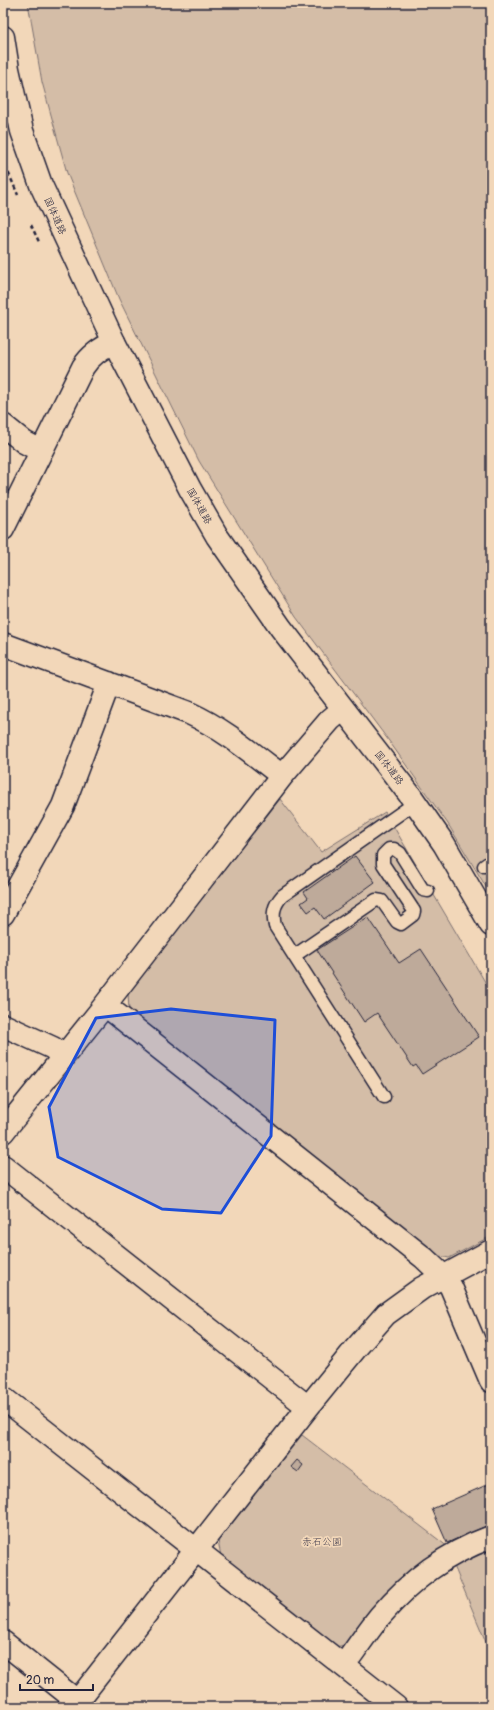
<svg xmlns="http://www.w3.org/2000/svg" width="494" height="1710" font-family="Pangolin,'Klee One',sans-serif">
<style>
.green{fill:#d4bda7;stroke:#7b7071}
.building{fill:#beaa9a;stroke:#22223b}
.lines{fill:none;stroke-linecap:round;stroke-linejoin:round}
.lane-casing{stroke:#22223b;stroke-width:15}
.street-casing{stroke:#22223b;stroke-width:25}
.secondary-casing{stroke:#22223b;stroke-width:25}
.path{stroke:#22223b;stroke-width:2.5;stroke-dasharray:4 3;stroke-linecap:butt}
.lane{stroke:#f2d7b9;stroke-width:12}
.street{stroke:#f2d7b9;stroke-width:22}
.secondary{stroke:#f2d7b9;stroke-width:22}
.marked{fill:#1d4ed8;fill-opacity:0.2;stroke:#1d4ed8;stroke-width:3;stroke-linejoin:round}
.labels{text-anchor:middle;dominant-baseline:central;stroke-width:3.5;stroke-linejoin:round;paint-order:stroke}
.street-label{font-size:10px;fill:#22223b;stroke:#f2d7b9}
.park-label{font-size:10px;fill:#464151;stroke:#f2d7b9}
</style>
<rect width="100%" height="100%" fill="#f2d7b9"/>
<filter id="ink" filterUnits="userSpaceOnUse"><feTurbulence type="fractalNoise" baseFrequency=".025" numOctaves="2"/><feDisplacementMap in="SourceGraphic" scale="8" xChannelSelector="R" yChannelSelector="G"/><feConvolveMatrix kernelMatrix="1 2 1 2 8 2 1 2 1" color-interpolation-filters="sRGB"/></filter>
<g filter="url(#ink)">
<!-- green -->
<path class="green" d="M 28,3 L 491,3 L 491,895 L 448,824 L 389,741 L 296,617 L 199,461 L 119,299 L 67,173 L 42,82 Z
M 280,799 L 321,852 L 385,812 L 491,992 L 491,1236 L 449,1258 L 440,1256 L 129,1011 L 128,993 Z
M 302,1435 L 448,1547 L 348,1644 L 336,1647 L 221,1556 L 218,1541 Z
M 491,1550 L 491,1654 L 454,1566 Z"/>
<!-- building -->
<path class="building" d="M 355,856 L 375,882 L 324,919 L 315,907 L 308,912 L 301,903 L 308,898 L 304,892 Z
M 368,917 L 399,963 L 421,949 L 479,1037 L 422,1074 L 416,1065 L 413,1067 L 377,1013 L 364,1022 L 317,950 Z
M 297,1460 L 303,1465 L 298,1472 L 291,1467 Z
M 491,1483 L 491,1524 L 447,1543 L 432,1509 Z"/>
<g class="lines">
<defs>
<path id="lane" d="M 484,866 L 491,861
M 294,956 L 376,900 L 382,901 L 397,922 L 401,924 L 413,915 L 414,911 L 383,864 L 383,855 L 389,849 L 394,849 L 400,853 L 423,890 L 428,891
M 384,1097 L 275,926 C 272,913 274,905 282,896 L 415,803"/>
<path id="street" d="M 3,425 L 24,442 L 41,451
M 3,529 L 83,367 C 91,355 100,349 114,342
M 3,644 L 189,713 C 224,729 252,753 282,776
M 3,914 L 63,806 L 109,683
M 105,1005 L 424,1258 L 444,1277 L 451,1287 L 491,1381
M 3,1025 L 53,1048 L 62,1057
M 3,1132 L 105,1005 L 282,776 L 330,720 L 343,709
M 3,1166 L 308,1407
M 3,1398 L 396,1707
M 3,1642 L 77,1701
M 344,1665 C 356,1649 367,1632 380,1616 C 412,1579 445,1554 491,1537
M 73,1707 L 308,1407 L 356,1348 L 386,1314 L 422,1288 L 491,1251"/>
<path id="secondary" d="M 3,37 L 8,69 L 22,131 L 41,185 L 114,342 L 190,489 L 217,536 L 281,628 L 410,795 L 444,844 L 491,925"/>
</defs>
<!-- lane casing -->
<use href="#lane" class="lane-casing"/>
<!-- street casing -->
<use href="#street" class="street-casing"/>
<!-- secondary casing -->
<use href="#secondary" class="secondary-casing"/>
<!-- path -->
<path class="path" d="M 3,160 L 18,195
M 31,225 L 40,244"/>
<!-- lane -->
<use href="#lane" class="lane"/>
<!-- street -->
<use href="#street" class="street"/>
<!-- secondary -->
<use href="#secondary" class="secondary"/>
</g>
</g>
<!-- marked area -->
<path class="marked" d="M 171,1009 L 275,1020 L 271,1136 L 221,1213 L 162,1209 L 58,1157 L 49,1107 L 96,1018 Z"/>
<g class="labels">
<!-- street labels -->
<g class="street-label">
<text transform="translate(55 216) rotate(66)">国体道路</text>
<text transform="translate(199 506) rotate(60)">国体道路</text>
<text transform="translate(389 768) rotate(52)">国体道路</text>
</g>
<!-- park labels -->
<g class="park-label">
<text x="322" y="1542">赤石公園</text>
</g>
</g>
<!-- margin -->
<rect width="494" height="1710" fill="none" stroke="#f2d7b9" stroke-width="16"/>
<rect x="8" y="8" width="478" height="1694" fill="none" stroke="#22223b" stroke-width="1.5" filter="url(#ink)"/>
<!-- scale -->
<path d="M20 1684v6h73v-6" fill="none" stroke="#22223b" stroke-width="2"/>
<text x="26" y="1684" font-size="12" fill="#22223b" stroke="#f2d7b9" stroke-width="3" paint-order="stroke">20 m</text>
</svg>
